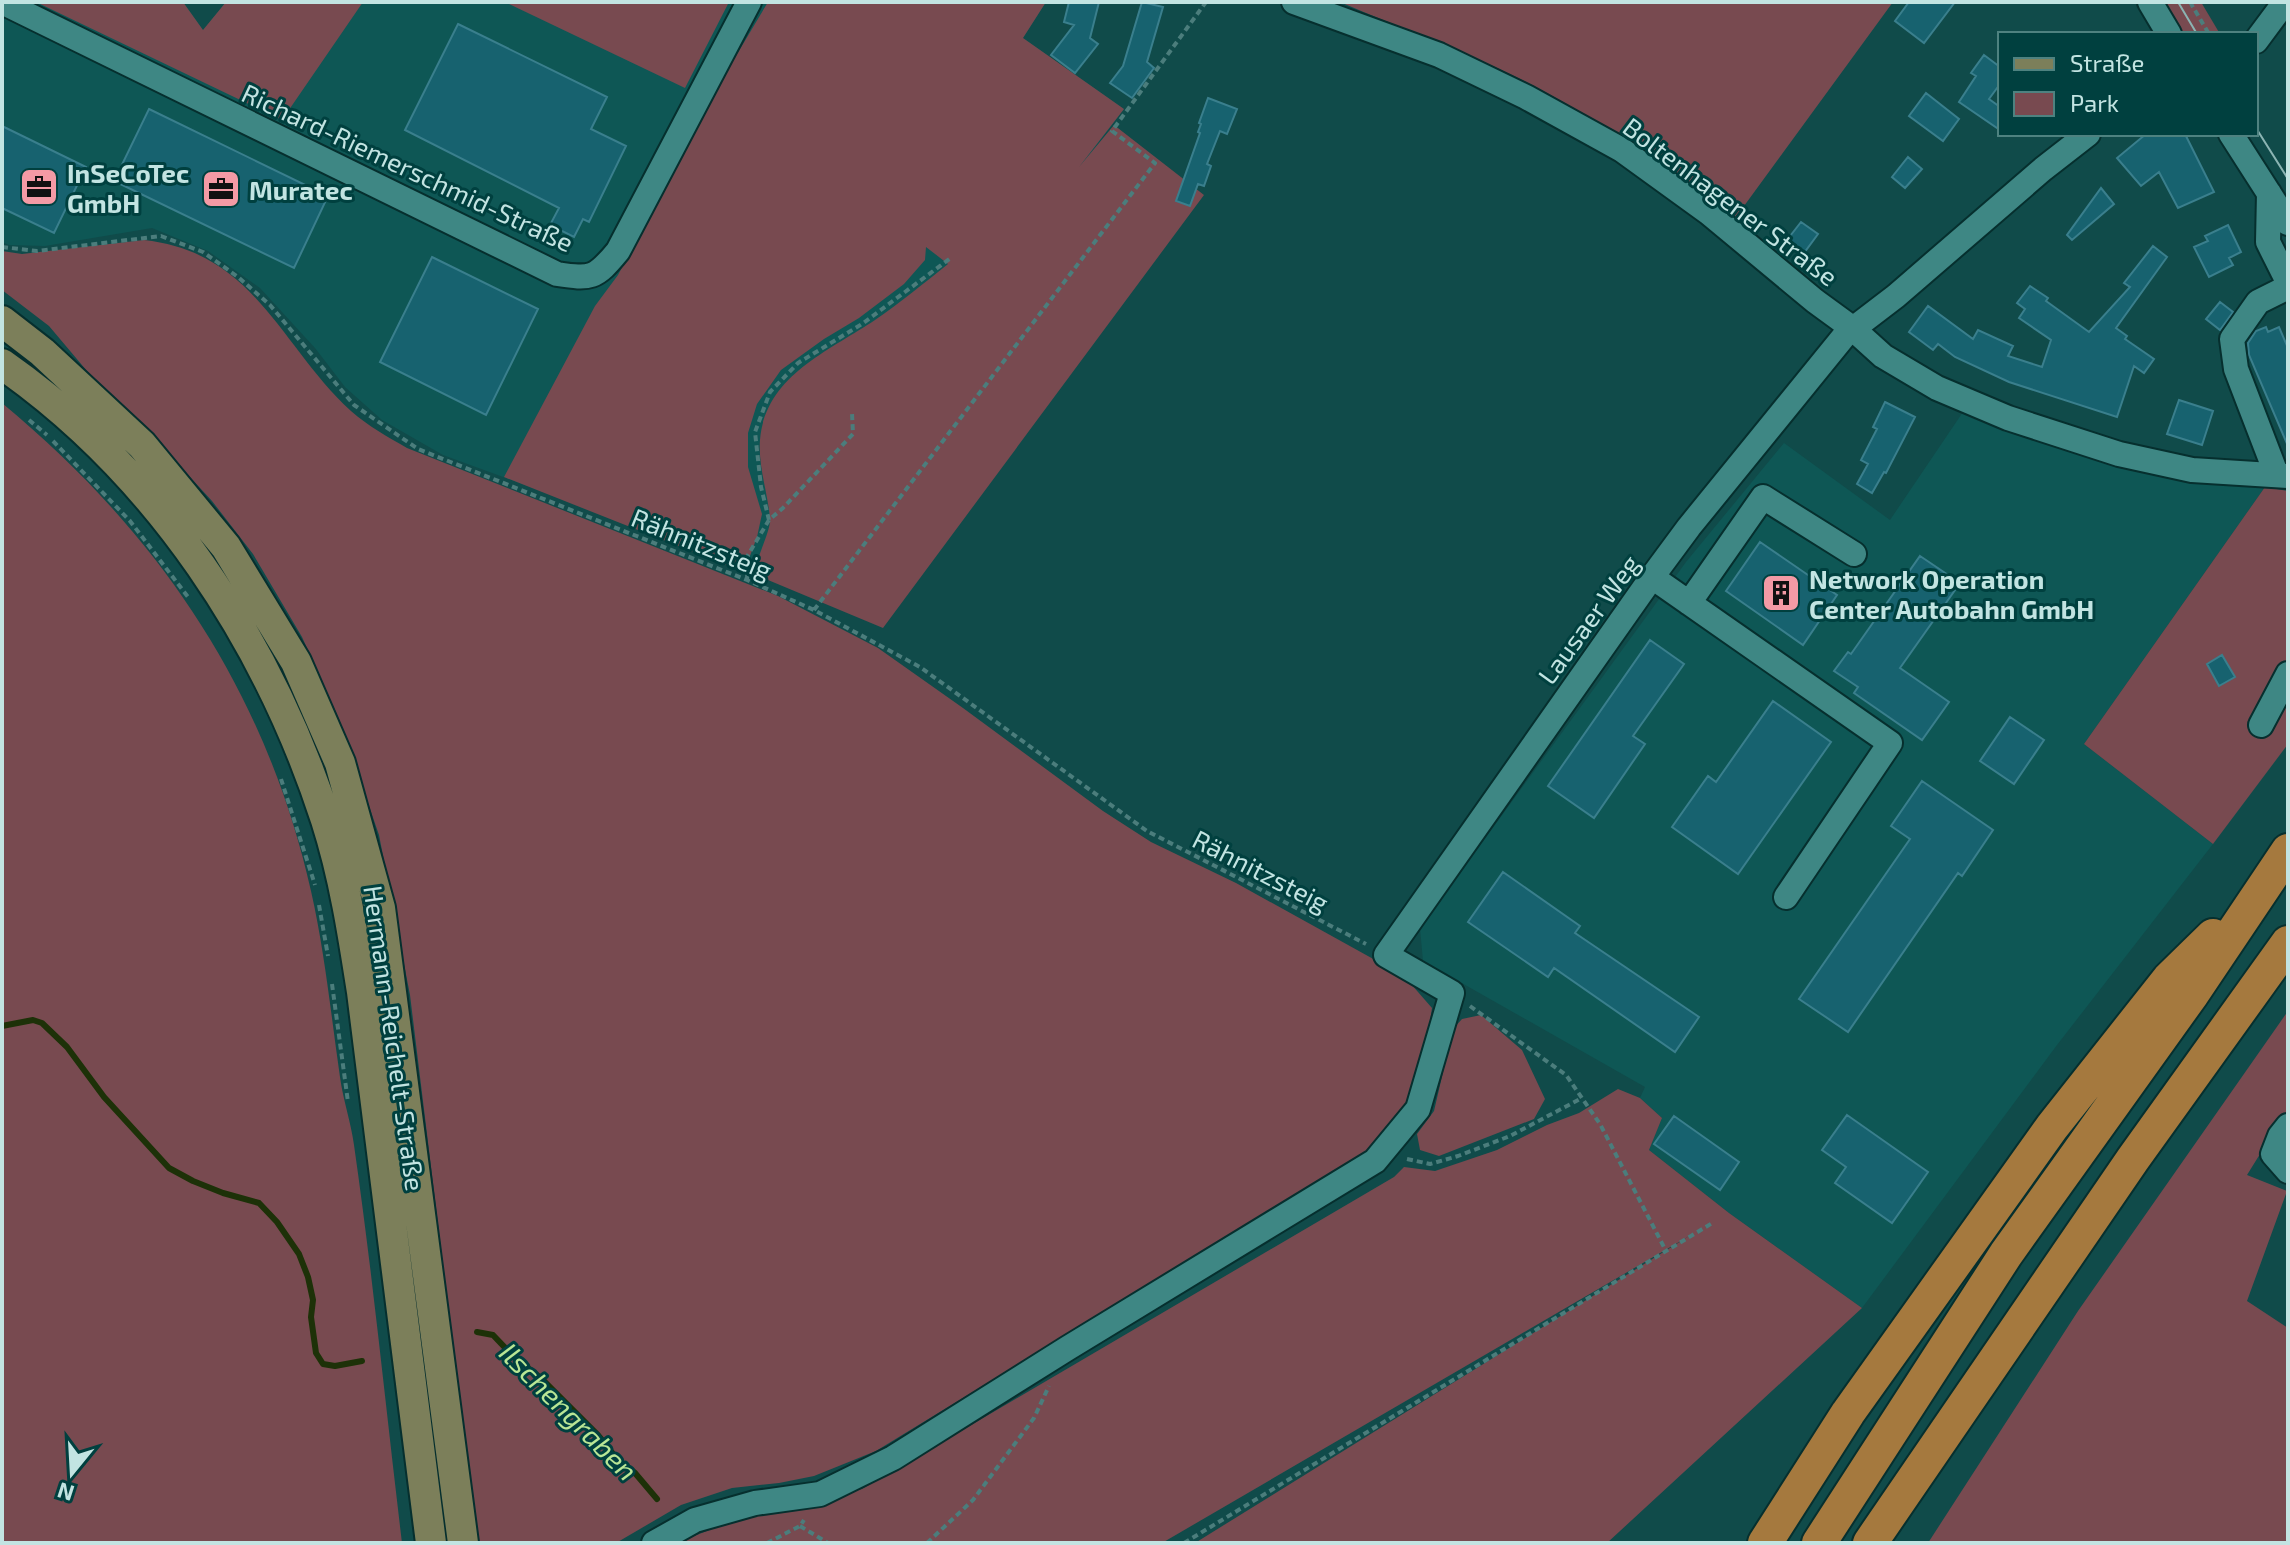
<svg xmlns="http://www.w3.org/2000/svg" width="2290" height="1545" font-family="'Exo 2',sans-serif">
<style>
.built{fill:#0e5755}
.green{fill:#784a50}
.lines{fill:none;stroke-linecap:round;stroke-linejoin:round}
.stream{stroke:#1d3108;stroke-width:6}
.building{fill:#17626f;stroke:#3a7f8d;stroke-width:2}
.minor-casing{stroke:#062f2e;stroke-width:28}
.major-casing{stroke:#062f2e;stroke-width:34}
.highway-casing{stroke:#062f2e;stroke-width:38}
.path{stroke:#4b7d7c;stroke-width:4;stroke-dasharray:6 4;stroke-linecap:butt}
.minor{stroke:#3e8784;stroke-width:24}
.major{stroke:#7c7f5a;stroke-width:30}
.highway{stroke:#a5793e;stroke-width:34}
.tram{stroke:#8bb4b3;stroke-width:2}
.labels{text-anchor:middle;dominant-baseline:central;stroke-width:6;stroke-linejoin:round;paint-order:stroke}
.street-label{font-size:26px;fill:#c2e4e2;stroke:#00403f}
.poi-label{font-size:26px;font-weight:bold;fill:#c2e4e2;stroke:#00403f;text-anchor:start}
.water-label{font-size:28px;font-style:italic;fill:#b9e695;stroke:#00403f}
</style>
<rect width="100%" height="100%" fill="#104b4a"/>
<!-- built -->
<path class="built" d="M 2,2 L 183,2 L 203,30 L 226,2 L 1046,2 L 1023,38 L 1124,109 L 768,580 L 741,564 L 443,455 L 382,420 L 345,387 L 315,348 L 260,288 L 208,251 L 152,228 L 45,246 L 9,245 L 2,242 Z
M 1963,412 L 2058,447 L 2169,474 L 2265,487 L 2084,744 L 2213,844 L 2057,1045 L 1862,1308 L 1729,1213 L 1649,1150 L 1662,1118 L 1640,1098 L 1645,1087 L 1423,961 L 1420,928 L 1686,562 L 1784,443 L 1890,520 Z"/>
<!-- green -->
<path class="green" d="M 36,2 L 183,2 L 203,30 L 226,2 L 363,2 L 282,120 Z
M 505,2 L 729,2 L 685,88 Z
M 768,2 L 1046,2 L 1023,38 L 1124,109 L 1079,167 L 1114,125 L 1204,195 L 883,628 L 768,580 L 755,572 C 757,556 771,530 770,519 C 768,493 758,467 760,440 C 765,376 829,351 875,320 C 900,303 924,283 948,264 L 926,247 L 925,260 L 904,284 L 859,318 L 824,339 L 781,370 L 757,404 L 748,433 L 748,467 L 762,514 L 757,537 L 744,572 L 504,477 L 595,306 L 618,275 L 721,81 Z
M 1340,2 L 1893,2 L 1736,217 C 1665,166 1593,115 1514,76 C 1458,49 1398,27 1340,2 Z
M 2163,2 L 2201,2 L 2220,34 L 2182,34 Z
M 144,240 C 255,252 280,346 351,411 C 368,426 388,437 407,448 L 778,596 L 878,648 L 963,708 L 1103,811 L 1151,842 L 1236,883 L 1404,976 L 1432,1008 L 1424,1060 L 1402,1118 L 1373,1150 L 1186,1267 L 1020,1363 L 876,1451 L 814,1476 L 779,1483 L 732,1488 L 681,1505 L 616,1543 L 477,1543 L 410,995 L 379,835 L 339,719 L 302,637 L 253,554 L 212,501 L 155,439 L 87,371 L 49,326 L 2,290 L 2,251 L 22,254 Z
M 2,403 C 159,533 266,691 311,891 C 325,953 331,1015 340,1077 C 343,1100 351,1122 354,1145 C 373,1277 386,1410 402,1543 L 2,1543 Z
M 2265,487 L 2288,491 L 2288,744 L 2213,844 L 2084,744 Z
M 2288,1011 L 2288,1109 L 2247,1175 L 2287,1191 L 2247,1301 L 2288,1328 L 2288,1543 L 1928,1543 L 2078,1311 Z
M 1481,1015 L 1522,1050 L 1545,1099 L 1534,1119 L 1439,1156 L 1420,1150 L 1417,1134 L 1434,1111 L 1453,1029 L 1462,1019 Z
M 1618,1089 L 1640,1098 L 1662,1118 L 1649,1150 L 1729,1213 L 1862,1308 L 1607,1543 L 1195,1543 L 1691,1235 L 1162,1543 L 681,1543 L 694,1536 L 758,1511 L 862,1489 L 1394,1177 L 1404,1167 L 1435,1171 L 1497,1150 L 1547,1125 L 1579,1113 Z"/>
<g class="lines">
<!-- stream -->
<path class="stream" d="M 2,1026 L 33,1020 L 42,1023 L 67,1047 L 104,1097 L 169,1168 L 193,1181 L 223,1193 L 259,1203 L 277,1222 L 299,1254 L 308,1277 L 313,1300 L 311,1317 L 316,1353 L 323,1364 L 335,1366 L 362,1361
M 477,1332 L 493,1335 L 514,1357 L 542,1379 L 598,1435 L 618,1460 L 635,1473 L 657,1499"/>
</g>
<!-- building -->
<path class="building" d="M 1069,2 L 1099,2 L 1090,38 L 1098,44 L 1075,73 L 1051,55 L 1074,25 L 1064,22 Z
M 1142,2 L 1163,7 L 1147,62 L 1154,68 L 1132,98 L 1110,83 L 1123,66 Z
M 1909,2 L 1955,2 L 1924,43 L 1895,21 Z
M 458,24 L 607,97 L 591,129 L 626,146 L 589,222 L 583,219 L 574,237 L 550,225 L 559,208 L 405,130 Z
M 1984,55 L 2000,67 L 2000,84 L 1989,99 L 2000,107 L 2000,130 L 1959,102 L 1976,76 L 1971,73 Z
M 1926,93 L 1959,119 L 1943,141 L 1909,116 Z
M 1208,98 L 1237,109 L 1227,134 L 1220,131 L 1207,164 L 1211,166 L 1204,186 L 1198,184 L 1190,206 L 1176,201 L 1200,133 L 1198,132 L 1201,124 L 1199,123 Z
M 149,109 L 328,196 L 294,268 L 114,181 Z
M 2,126 L 86,167 L 54,233 L 2,208 Z
M 2146,134 L 2186,136 L 2214,192 L 2178,208 L 2159,172 L 2141,186 L 2117,158 Z
M 1908,157 L 1922,169 L 1905,188 L 1892,177 Z
M 2101,188 L 2114,204 L 2072,240 L 2067,235 Z
M 1801,222 L 1818,234 L 1804,253 L 1787,240 Z
M 2228,225 L 2241,252 L 2229,258 L 2233,265 L 2209,277 L 2194,247 L 2208,241 L 2205,236 Z
M 2153,246 L 2167,257 L 2116,328 L 2127,336 L 2125,339 L 2154,359 L 2144,373 L 2134,366 L 2117,417 L 2009,382 L 1955,357 L 1938,344 L 1933,350 L 1909,332 L 1928,306 L 1973,339 L 1978,330 L 2013,346 L 2008,356 L 2042,367 L 2051,340 L 2019,318 L 2025,309 L 2017,303 L 2030,286 L 2048,298 L 2046,301 L 2089,332 L 2130,287 L 2124,283 Z
M 432,257 L 538,309 L 486,415 L 380,362 Z
M 2220,302 L 2233,312 L 2220,330 L 2206,319 Z
M 2266,327 L 2268,332 L 2279,327 L 2288,348 L 2288,446 L 2249,355 L 2248,343 L 2256,331 Z
M 2179,400 L 2213,411 L 2202,445 L 2167,434 Z
M 1885,402 L 1915,417 L 1886,473 L 1884,472 L 1872,493 L 1857,484 L 1868,464 L 1861,460 L 1877,429 L 1873,427 Z
M 1760,542 L 1837,595 L 1803,645 L 1726,591 Z
M 1920,556 L 1960,583 L 1900,668 L 1949,702 L 1922,740 L 1854,693 L 1858,687 L 1834,671 L 1848,652 L 1851,654 Z
M 1650,640 L 1684,664 L 1633,736 L 1645,744 L 1594,818 L 1548,786 Z
M 2222,655 L 2235,677 L 2219,686 L 2207,664 Z
M 1773,701 L 1831,742 L 1738,874 L 1672,827 L 1708,776 L 1716,782 Z
M 2010,717 L 2044,740 L 2014,784 L 1980,761 Z
M 1922,781 L 1993,830 L 1962,876 L 1958,873 L 1848,1032 L 1799,999 L 1910,839 L 1891,826 Z
M 1503,872 L 1580,926 L 1575,933 L 1699,1017 L 1675,1052 L 1554,968 L 1548,977 L 1468,922 Z
M 1847,1115 L 1928,1172 L 1892,1223 L 1835,1183 L 1846,1167 L 1822,1150 Z
M 1674,1116 L 1739,1162 L 1720,1190 L 1654,1144 Z"/>
<g class="lines">
<defs>
<path id="minor" d="M 2,2 L 557,274 C 591,279 595,279 618,251 L 749,2
M 1294,2 L 1439,55 L 1526,97 L 1622,150 L 1709,213 L 1815,301 L 1852,328 L 1883,356 L 1937,388 L 2008,418 L 2119,454 L 2192,470 L 2288,476
M 2150,2 L 2169,34
M 2256,41 L 2285,2
M 2231,134 L 2288,223
M 2269,193 L 2268,242 L 2288,282
M 2274,475 L 2274,468 L 2236,369 L 2232,339 L 2258,302 L 2288,287
M 1652,577 L 1890,743 L 1786,897
M 1689,603 L 1763,497 L 1854,554
M 2261,725 L 2288,674
M 2288,1126 L 2280,1136 L 2273,1154 L 2288,1171
M 654,1543 L 695,1520 L 755,1503 L 820,1494 L 893,1458 L 1068,1348 L 1375,1161 L 1418,1109 L 1452,993 L 1386,955 L 1652,577 L 1689,527 L 1845,335 L 1896,296 L 2043,169 L 2088,134"/>
<path id="major" d="M 2,321 L 42,352 L 142,445 L 226,547 L 296,662 L 340,763 L 380,908 L 463,1543
M 2,364 C 158,473 268,641 326,820 C 344,876 353,934 362,992 L 431,1543"/>
<path id="highway" d="M 1765,1543 L 1848,1413 L 2052,1127 L 2169,979 L 2213,936
M 1819,1543 L 2006,1254 L 2192,994 L 2288,851
M 1870,1543 L 2133,1159 L 2288,943"/>
</defs>
<!-- minor casing -->
<use href="#minor" class="minor-casing"/>
<!-- major casing -->
<use href="#major" class="major-casing"/>
<!-- highway casing -->
<use href="#highway" class="highway-casing"/>
<!-- path -->
<path class="path" d="M 2190,2 L 2209,34
M 2,247 L 37,251 L 161,236 L 203,252 L 238,277 L 270,305 L 354,405 L 418,449 L 747,580 L 814,610 L 920,667 L 1147,831 L 1366,944
M 29,420 L 47,435
M 53,441 L 130,521 L 188,597
M 769,520 L 761,487 L 755,432 L 770,392 L 798,363 L 862,324 L 952,257
M 747,580 L 748,555 L 769,520 L 783,508 L 853,434 L 852,413
M 814,610 L 1155,163 L 1112,131 L 1206,2
M 281,779 L 315,885
M 319,905 L 328,956
M 332,984 L 348,1102
M 1470,1006 L 1566,1075 L 1600,1124 L 1666,1251
M 1407,1159 L 1430,1164 L 1458,1156 L 1510,1136 L 1582,1098
M 800,1526 L 828,1543
M 767,1543 L 800,1526 L 804,1520
M 927,1543 L 973,1500 L 1034,1418 L 1049,1386
M 1184,1543 L 1714,1222"/>
<!-- minor -->
<use href="#minor" class="minor"/>
<!-- major -->
<use href="#major" class="major"/>
<!-- highway -->
<use href="#highway" class="highway"/>
<!-- tram -->
<path class="tram" d="M 2178,2 L 2197,34
M 2256,128 L 2288,179"/>
</g>
<!-- icons -->
<defs>
<symbol id="office-square" viewBox="-11 -11 22 22"><rect x="-9" y="-9" width="18" height="18" rx="4" fill="#f49aa5" stroke="#00403f"/><path d="M-6-3h4V-5.5h4V-3h4V5H-6ZM-1-4.5V-3h2v-1.5ZM-6 0V1H6V0Z" fill="#111"/></symbol>
<symbol id="building-square" viewBox="-11 -11 22 22"><rect x="-9" y="-9" width="18" height="18" rx="4" fill="#f49aa5" stroke="#00403f"/><path d="M-4-6H4V6H1V3H-1V6H-4ZM-2.5-4.3h1.7v1.8h-1.7ZM.8-4.3h1.7v1.8H.8ZM-2.5-1h1.7V.8h-1.7ZM.8-1h1.7V.8H.8Z" fill="#111"/></symbol>
</defs>
<g fill-rule="evenodd">
<use href="#office-square" x="17" y="165" width="44" height="44"/>
<use href="#office-square" x="199" y="167" width="44" height="44"/>
<use href="#building-square" x="1759" y="571" width="44" height="44"/>
</g>
<g class="labels">
<!-- street labels -->
<g class="street-label">
<text transform="translate(408 167) rotate(25)">Richard-Riemerschmid-Straße</text>
<text transform="translate(1731 201) rotate(37)">Boltenhagener Straße</text>
<text transform="translate(702 543) rotate(22)">Rähnitzsteig</text>
<text transform="translate(1588 619) rotate(-54)">Lausaer Weg</text>
<text transform="translate(1261 870) rotate(27)">Rähnitzsteig</text>
<text transform="translate(395 1038) rotate(82)">Hermann-Reichelt-Straße</text>
</g>
<!-- poi labels -->
<g class="poi-label">
<text x="67" y="172">InSeCoTec<tspan x="67" dy="30">GmbH</tspan></text>
<text x="249" y="189">Muratec</text>
<text x="1809" y="578">Network Operation<tspan x="1809" dy="30">Center Autobahn GmbH</tspan></text>
</g>
<!-- water labels -->
<g class="water-label">
<text transform="translate(569 1411) rotate(45)">Ilschengraben</text>
</g>
</g>
<!-- border -->
<rect width="2290" height="1545" fill="none" stroke="#c2e4e2" stroke-width="8"/>
<!-- legend -->
<rect x="1998" y="32" width="260" height="104" fill="#00403f" stroke="#4e8280" stroke-width="2"/>
<rect x="2014" y="58" width="40" height="12" fill="#7c7f5a" stroke="#4e8280" stroke-width="2"/>
<text x="2070" y="72" font-size="24" fill="#c2e4e2">Straße</text>
<rect x="2014" y="92" width="40" height="24" fill="#784a50" stroke="#4e8280" stroke-width="2"/>
<text x="2070" y="112" font-size="24" fill="#c2e4e2">Park</text>
<!-- north arrow -->
<g transform="translate(72 1473) rotate(198)" stroke="#00403f" stroke-width="6" paint-order="stroke">
<path d="M0-6L14 30L0 20L-14 30Z" fill="#c2e4e2"/>
<text y="-12" font-size="22" font-weight="bold" text-anchor="middle" fill="#c2e4e2">N</text>
</g>
</svg>
